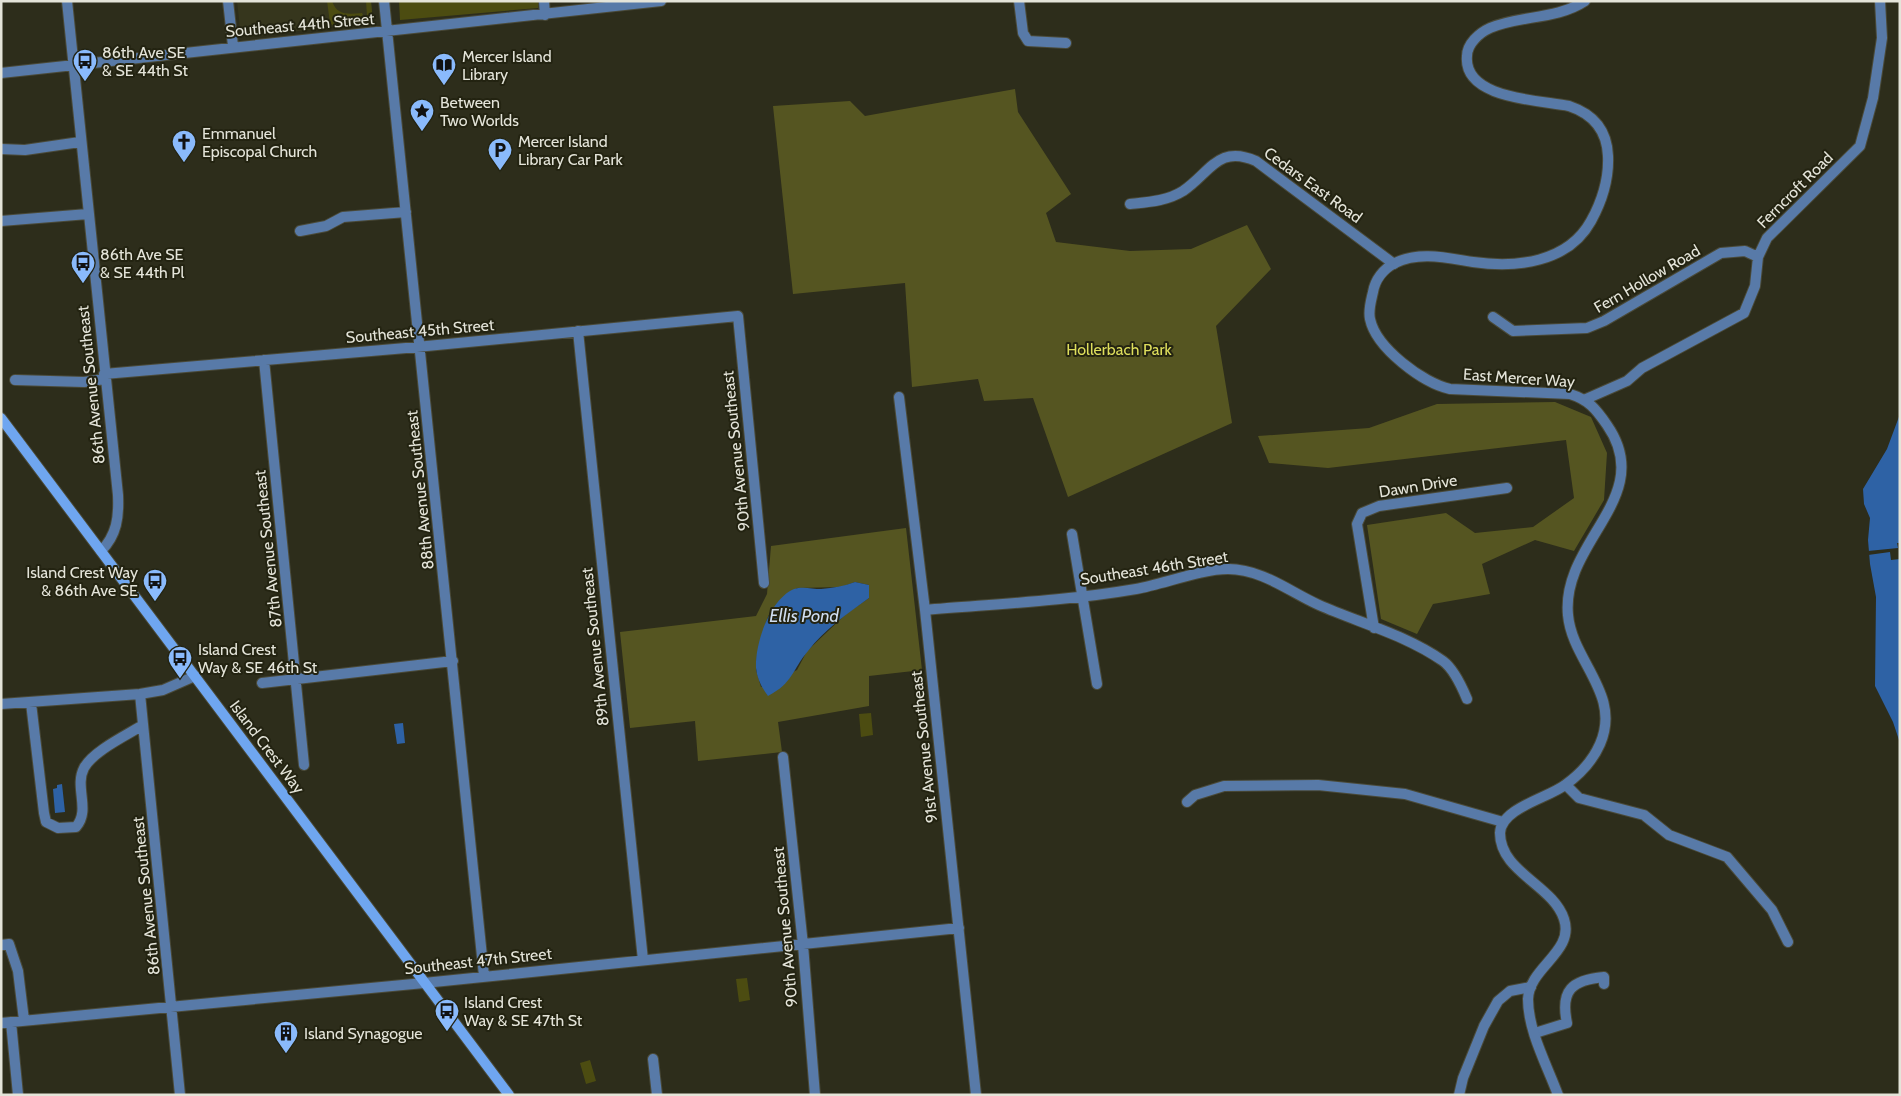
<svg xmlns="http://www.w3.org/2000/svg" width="1901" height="1096" font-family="Cabin,sans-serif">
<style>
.built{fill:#36361d}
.green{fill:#4c4c11}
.forest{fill:#555521;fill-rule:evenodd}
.water{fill:#2e62a5}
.pier{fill:#2d2d1b}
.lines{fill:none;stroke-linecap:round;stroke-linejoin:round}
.minor-casing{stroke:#4a4a39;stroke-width:12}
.tertiary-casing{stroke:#4a4a39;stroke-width:12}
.secondary-casing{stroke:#4a4a39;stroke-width:12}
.minor{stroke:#587aa8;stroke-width:10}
.tertiary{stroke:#587aa8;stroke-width:10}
.secondary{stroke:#6fa6f0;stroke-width:10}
.labels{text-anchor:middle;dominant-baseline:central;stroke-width:4;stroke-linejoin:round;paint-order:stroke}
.street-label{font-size:16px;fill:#e4e4d9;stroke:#232311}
.poi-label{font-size:16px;fill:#e4e4d9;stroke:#232311;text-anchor:start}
.park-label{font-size:16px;fill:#dede5c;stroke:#232311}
.water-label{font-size:18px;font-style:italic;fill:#cfddf0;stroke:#232311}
</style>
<rect width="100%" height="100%" fill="#2d2d1b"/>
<!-- built -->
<path class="built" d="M 237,1 L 371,1 L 373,22 L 250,37 L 240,29 Z"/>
<!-- green -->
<path class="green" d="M 327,1 L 332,1 C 337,16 349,14 362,13 L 364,17 L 367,16 L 366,1 L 371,1 L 373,22 L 335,27 L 330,23 Z
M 399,1 L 538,1 L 538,8 L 400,20 Z
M 871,713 L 873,735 L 861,737 L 859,714 Z
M 747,978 L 750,1000 L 739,1002 L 736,979 Z
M 590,1060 L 596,1081 L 586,1084 L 580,1063 Z"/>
<!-- forest -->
<path class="forest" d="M 1015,89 L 1018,112 L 1071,194 L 1046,213 L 1056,242 L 1130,251 L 1191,249 L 1247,225 L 1271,269 L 1216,326 L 1232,423 L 1068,497 L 1033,398 L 984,401 L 978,379 L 912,387 L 905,283 L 793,294 L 773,106 L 850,101 L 865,116 Z
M 1555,402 L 1591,417 L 1607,453 L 1604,500 L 1574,551 L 1535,540 L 1482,564 L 1490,594 L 1433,604 L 1417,634 L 1381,619 L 1367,525 L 1446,513 L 1475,533 L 1533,527 L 1574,498 L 1566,440 L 1328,468 L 1269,463 L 1258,436 L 1369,428 L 1437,404 Z
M 906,528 L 922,670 L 869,676 L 869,706 L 778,722 L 782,752 L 698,761 L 695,721 L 630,728 L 620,632 L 756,616 L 767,594 L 771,546 ZM 855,582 L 869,585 L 869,598 L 846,614 L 807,651 L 797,670 L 761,687 L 756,670 L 757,655 L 766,622 L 770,612 L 797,588 L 841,587 Z"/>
<!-- water -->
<path class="water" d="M 1900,414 L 1900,743 L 1893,722 L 1875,686 L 1876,597 L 1870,564 L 1868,540 L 1870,518 L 1864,504 L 1863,489 L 1887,449 Z
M 855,582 L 869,585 L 869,598 C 848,613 824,630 808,651 C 792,670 793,683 768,696 C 762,688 757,679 756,668 C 755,643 770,599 794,589 C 802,586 813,589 821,589 C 833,588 844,586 855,582 Z
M 403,723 L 405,743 L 397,744 L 394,724 Z
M 62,784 L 65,812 L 55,813 L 53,789 L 57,788 L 57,785 Z"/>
<!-- pier -->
<path class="pier" d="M 1897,543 L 1900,543 L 1900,559 L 1891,560 L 1890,552 L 1868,555 L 1868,551 L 1898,548 Z"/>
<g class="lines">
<defs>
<path id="minor" d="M 67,1 L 118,495 C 119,517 117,535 101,551
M 228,1 L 233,46
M 384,1 L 484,976
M 544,1 L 545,15
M 1019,1 L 1023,33 L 1028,41 L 1066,43
M 1,73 L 661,1
M 1,149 L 25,150 L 80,142
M 1130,204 C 1149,202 1167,201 1183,191 C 1210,173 1218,144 1256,161 L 1394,264
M 1,221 L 88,214
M 300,231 L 326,226 L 343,217 L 406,212
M 1493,317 L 1513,331 L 1587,328 L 1604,321 L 1721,253 L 1745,251 L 1758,257
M 578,331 L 643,960
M 264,360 L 304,765
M 104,374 L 406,348 L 738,316 L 764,583
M 15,380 L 84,382 L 105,379
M 899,397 L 925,610 L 976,1095
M 1586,399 L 1627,381 L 1642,368 L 1744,313 L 1755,286 L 1758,257 L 1767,238 L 1860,146 L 1873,98 L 1882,38 L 1880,1
M 1072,534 L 1097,684
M 925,610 C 995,604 1066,601 1136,589 C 1164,584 1201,569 1228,569 C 1262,569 1290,592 1319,605 C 1360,623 1406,635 1443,661 C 1454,669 1462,687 1467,699
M 1374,628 L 1357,524 L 1362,513 L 1379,506 L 1507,488
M 262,683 L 453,661
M 140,694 L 180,1095
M 31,703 L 44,813 L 46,822 L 58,828 L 76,827 C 91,810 74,787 84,768 C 93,751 127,735 143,725
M 1,704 L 140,694 L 163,690 L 195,676
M 783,757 L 803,945 L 815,1095
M 1566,785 L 1579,798 L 1644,815 L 1669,835 L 1727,857 L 1772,910 L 1788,942
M 1187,802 L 1195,795 L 1224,786 L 1318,785 L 1405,794 L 1503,822
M 1,945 L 9,944 L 18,971 L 24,1020
M 11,1022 L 18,1095
M 1,1023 L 424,983 L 959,928
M 1535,1033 L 1567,1023 C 1560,990 1572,980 1604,977 L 1604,984
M 653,1059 L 657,1095
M 1459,1095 L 1463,1078 L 1484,1026 L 1498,1001 L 1510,991 L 1531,987"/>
<path id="tertiary" d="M 1558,1095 C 1547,1065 1528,1031 1528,999 C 1529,967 1575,952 1564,919 C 1553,885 1500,872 1500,833 C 1501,808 1548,798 1565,785 C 1579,775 1593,760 1600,744 C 1622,694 1572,661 1568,615 C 1561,541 1657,497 1607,425 C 1596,409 1589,400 1570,394 L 1450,389 C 1423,383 1376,348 1370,319 C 1368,310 1371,301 1373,292 C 1375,280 1383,269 1395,263 C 1419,251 1447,258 1473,262 C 1516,268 1568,263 1591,221 C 1602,201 1609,179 1608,156 C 1607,130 1593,114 1569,106 C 1539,100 1463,99 1467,56 C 1467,44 1479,33 1490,28 C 1520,15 1556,20 1585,1"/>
<path id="secondary" d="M 1,418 L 509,1095"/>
</defs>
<!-- minor casing -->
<use href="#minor" class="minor-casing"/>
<!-- tertiary casing -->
<use href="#tertiary" class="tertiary-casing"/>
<!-- secondary casing -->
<use href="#secondary" class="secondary-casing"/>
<!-- minor -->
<use href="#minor" class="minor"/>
<!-- tertiary -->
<use href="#tertiary" class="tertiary"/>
<!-- secondary -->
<use href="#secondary" class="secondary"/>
</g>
<!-- icons -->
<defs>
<symbol id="bus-pin" viewBox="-11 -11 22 30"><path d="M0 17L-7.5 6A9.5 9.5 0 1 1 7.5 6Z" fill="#8abafc" stroke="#232311"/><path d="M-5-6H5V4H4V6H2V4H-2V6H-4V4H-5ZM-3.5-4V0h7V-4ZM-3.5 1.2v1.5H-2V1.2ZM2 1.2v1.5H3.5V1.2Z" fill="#111"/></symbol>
<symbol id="library-pin" viewBox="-11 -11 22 30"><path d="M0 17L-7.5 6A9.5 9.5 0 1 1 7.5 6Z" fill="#8abafc" stroke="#232311"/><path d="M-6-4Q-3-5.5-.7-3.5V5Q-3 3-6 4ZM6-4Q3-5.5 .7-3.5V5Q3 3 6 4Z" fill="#111"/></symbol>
<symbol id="sight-pin" viewBox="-11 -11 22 30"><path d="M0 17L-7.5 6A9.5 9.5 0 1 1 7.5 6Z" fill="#8abafc" stroke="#232311"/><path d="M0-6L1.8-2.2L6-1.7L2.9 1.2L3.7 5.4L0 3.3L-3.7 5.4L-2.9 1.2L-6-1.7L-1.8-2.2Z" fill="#111"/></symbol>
<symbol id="church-pin" viewBox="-11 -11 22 30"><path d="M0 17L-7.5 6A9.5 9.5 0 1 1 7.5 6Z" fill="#8abafc" stroke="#232311"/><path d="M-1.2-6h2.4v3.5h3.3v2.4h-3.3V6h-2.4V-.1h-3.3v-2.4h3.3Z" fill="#111"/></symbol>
<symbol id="parking-pin" viewBox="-11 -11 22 30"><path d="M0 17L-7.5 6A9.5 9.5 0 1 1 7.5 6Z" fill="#8abafc" stroke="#232311"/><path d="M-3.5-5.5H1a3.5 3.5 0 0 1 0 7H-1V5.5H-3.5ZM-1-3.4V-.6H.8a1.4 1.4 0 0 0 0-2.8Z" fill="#111"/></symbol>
<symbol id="building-pin" viewBox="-11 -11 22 30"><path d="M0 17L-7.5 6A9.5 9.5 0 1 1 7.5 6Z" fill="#8abafc" stroke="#232311"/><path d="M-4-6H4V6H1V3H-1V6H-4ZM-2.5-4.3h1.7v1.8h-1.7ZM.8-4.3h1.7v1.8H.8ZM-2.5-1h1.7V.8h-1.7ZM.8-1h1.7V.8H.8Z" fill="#111"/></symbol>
</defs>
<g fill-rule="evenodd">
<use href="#bus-pin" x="71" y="47" width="28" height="38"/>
<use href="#library-pin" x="430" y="51" width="28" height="38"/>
<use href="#sight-pin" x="408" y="97" width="28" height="38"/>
<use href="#church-pin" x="170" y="128" width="28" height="38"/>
<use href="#parking-pin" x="486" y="136" width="28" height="38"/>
<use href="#bus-pin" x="69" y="249" width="28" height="38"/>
<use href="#bus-pin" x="141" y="567" width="28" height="38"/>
<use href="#bus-pin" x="166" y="644" width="28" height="38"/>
<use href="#bus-pin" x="433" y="997" width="28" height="38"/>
<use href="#building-pin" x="272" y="1019" width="28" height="38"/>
</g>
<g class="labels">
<!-- street labels -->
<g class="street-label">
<text transform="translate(300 25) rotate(-5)">Southeast 44th Street</text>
<text transform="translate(1313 185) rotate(36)">Cedars East Road</text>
<text transform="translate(1795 190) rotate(-45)">Ferncroft Road</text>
<text transform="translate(1647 279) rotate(-30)">Fern Hollow Road</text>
<text transform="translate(420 331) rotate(-5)">Southeast 45th Street</text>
<text transform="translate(1519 378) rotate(4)">East Mercer Way</text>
<text transform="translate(91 385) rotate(-96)">86th Avenue Southeast</text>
<text transform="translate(736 451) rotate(-96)">90th Avenue Southeast</text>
<text transform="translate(1418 486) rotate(-9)">Dawn Drive</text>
<text transform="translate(420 490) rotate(-96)">88th Avenue Southeast</text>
<text transform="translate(268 549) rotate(-96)">87th Avenue Southeast</text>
<text transform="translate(1154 568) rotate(-9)">Southeast 46th Street</text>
<text transform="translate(595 647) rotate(-96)">89th Avenue Southeast</text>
<text transform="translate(267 747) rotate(53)">Island Crest Way</text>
<text transform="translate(924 747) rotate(-96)">91st Avenue Southeast</text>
<text transform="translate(146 896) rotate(-96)">86th Avenue Southeast</text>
<text transform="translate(785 927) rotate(-95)">90th Avenue Southeast</text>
<text transform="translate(478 961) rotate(-6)">Southeast 47th Street</text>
</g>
<!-- poi labels -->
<g class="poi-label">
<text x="102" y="52">86th Ave SE<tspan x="102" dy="18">&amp; SE 44th St</tspan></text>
<text x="462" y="56">Mercer Island<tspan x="462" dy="18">Library</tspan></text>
<text x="440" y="102">Between<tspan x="440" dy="18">Two Worlds</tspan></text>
<text x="202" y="133">Emmanuel<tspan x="202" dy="18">Episcopal Church</tspan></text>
<text x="518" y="141">Mercer Island<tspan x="518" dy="18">Library Car Park</tspan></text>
<text x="100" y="254">86th Ave SE<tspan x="100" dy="18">&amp; SE 44th Pl</tspan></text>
<text x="138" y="572" text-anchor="end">Island Crest Way<tspan x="138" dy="18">&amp; 86th Ave SE</tspan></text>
<text x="198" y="649">Island Crest<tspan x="198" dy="18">Way &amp; SE 46th St</tspan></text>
<text x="464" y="1002">Island Crest<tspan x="464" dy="18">Way &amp; SE 47th St</tspan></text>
<text x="304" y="1033">Island Synagogue</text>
</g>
<!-- park labels -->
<g class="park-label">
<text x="1119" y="349">Hollerbach Park</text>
</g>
<!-- water labels -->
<g class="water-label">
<text x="804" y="616">Ellis Pond</text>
</g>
</g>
<!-- border -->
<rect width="1901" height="1096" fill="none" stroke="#e4e4d9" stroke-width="5"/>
</svg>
